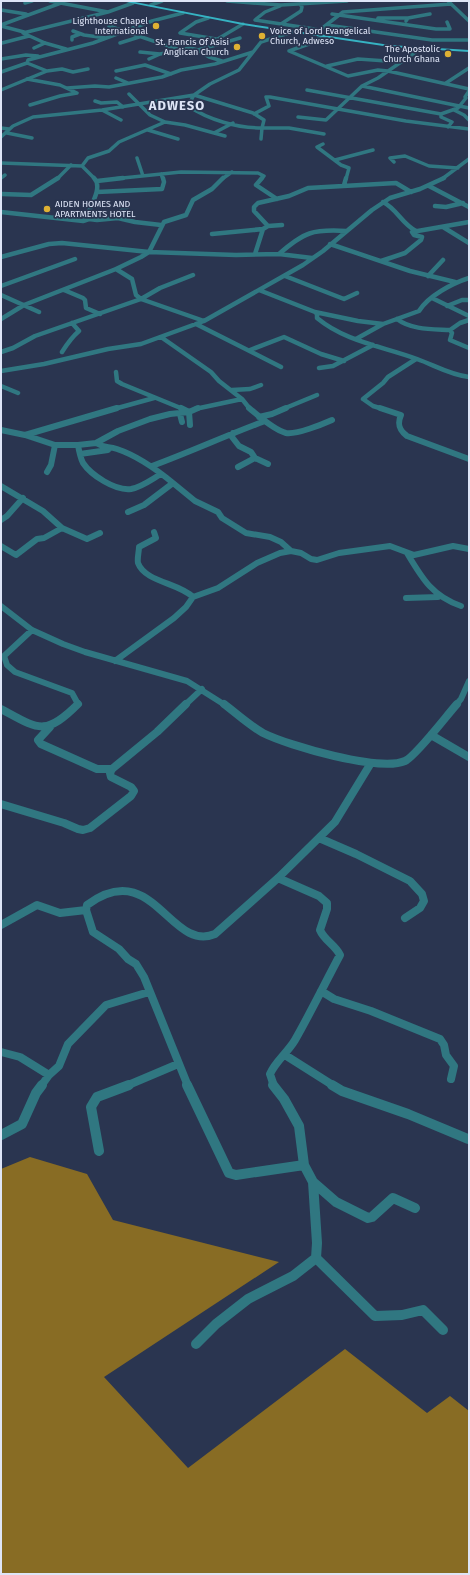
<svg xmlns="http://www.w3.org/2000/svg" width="470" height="1575" font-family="'Fira Sans',sans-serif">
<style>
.forest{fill:#886c24}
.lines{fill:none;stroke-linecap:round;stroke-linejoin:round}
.street-far4{stroke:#307781;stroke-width:3.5}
.street-far3{stroke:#307781;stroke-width:4.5}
.street-far2{stroke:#307781;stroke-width:6}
.street-far1{stroke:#307781;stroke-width:8}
.street{stroke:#307781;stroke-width:10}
.primary{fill:#36b3c3;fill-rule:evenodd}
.poi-dot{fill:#deb133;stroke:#2a3550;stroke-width:1.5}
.labels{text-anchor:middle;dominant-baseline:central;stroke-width:3.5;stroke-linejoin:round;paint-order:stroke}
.far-poi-label{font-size:9px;fill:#dee5f7;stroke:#2a3550;text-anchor:end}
.far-district-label{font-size:13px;font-weight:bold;letter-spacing:1px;fill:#dee5f7;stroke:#2a3550}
</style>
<rect width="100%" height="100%" fill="#2a3550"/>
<!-- forest -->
<path class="forest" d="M 30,1157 L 87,1174 L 113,1220 L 279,1262 L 104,1377 L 188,1468 L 345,1349 L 427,1413 L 450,1396 L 469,1411 L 469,1574 L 1,1574 L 1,1169 Z"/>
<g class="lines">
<!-- street-far4 -->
<path class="street-far4" d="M 50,1 L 108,12 L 23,33 L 45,43 L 66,49
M 227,1 L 281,5 L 347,1
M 448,1 L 469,21
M 25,3 L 32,1
M 151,5 L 162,1
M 280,6 L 265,12 L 255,20 L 321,30
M 1,10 L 26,14
M 108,12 L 133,3
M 332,14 L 436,29 L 450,29 L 447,22
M 208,18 L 196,22 L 180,33 L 216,39
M 378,18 L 408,18
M 406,21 L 408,18 L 430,14
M 281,24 L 301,11 L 302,7 L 300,4
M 1,25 L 61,3
M 327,25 L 432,40 L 469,40
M 1,26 L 24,32
M 109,26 L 180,50 L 160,54 L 140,52
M 73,31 L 84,35 L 106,38
M 316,33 L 343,12 L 451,4
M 323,36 L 309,44 L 289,51 L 348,76 L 378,70 L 388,71 L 469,89
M 72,40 L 72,37 L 80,34
M 2,43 L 29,36
M 120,43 L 139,37
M 223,43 L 240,38
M 34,48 L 45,43
M 180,50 L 190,48 L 198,50 L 223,43 L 216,40 L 243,24
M 198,50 L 209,57 L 222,61
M 1,59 L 26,55 L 38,56
M 149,59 L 160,54
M 327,66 L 358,59 L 401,62
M 47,71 L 62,69 L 73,72 L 88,69
M 116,71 L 145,65 L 171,74
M 1,72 L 27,63
M 116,78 L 128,83
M 27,79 L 60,85 L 77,93 L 60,96 L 30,105
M 446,83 L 469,68
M 362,86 L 469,108
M 67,88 L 95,86 L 109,87 L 162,77 L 181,70 L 215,64 L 253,52
M 1,90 L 47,71 L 27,63 L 28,60 L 93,43 L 152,21 L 183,13
M 307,90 L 441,114 L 458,108 L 466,98 L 465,97 L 469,91
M 194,95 L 253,113 L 264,120 L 262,128 C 237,128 209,120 188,106 Z
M 95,101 L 101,103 L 117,102 L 123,107
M 102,110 L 121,120
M 454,110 L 464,115 L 469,120
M 254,114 L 269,106 L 266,97 L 270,97 L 406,121 L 469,129
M 441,114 L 441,117 L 452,122 L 448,127
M 298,117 L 326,120 L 362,86 L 378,78 L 420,49
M 165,122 L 185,125 L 225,136
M 1,128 L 9,129
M 262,128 L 289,128 L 324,134
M 148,130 L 178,139
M 7,133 L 32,138
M 214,133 L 233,123
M 1,137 L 13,126 L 33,117 L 102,110 L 194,95 L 210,84 L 239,70 L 261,42 L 295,31
M 261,139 L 262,128
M 323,144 L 317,147 L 341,165 L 349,168 L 346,179
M 137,158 L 143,176
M 335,160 L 373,150
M 394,162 L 390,158 L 405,156 L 429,166 L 458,168
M 1,163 L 82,166 L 95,179
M 82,166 L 88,158 L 109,151 L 119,142 L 165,122 L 150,115 L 129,94
M 161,174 L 163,179
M 1,178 L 5,175
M 57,179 L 71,165
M 113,179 L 181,172 L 258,173 L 264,176 L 261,179
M 222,179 L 232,172
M 442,179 L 469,159"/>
<!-- street-far3 -->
<path class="street-far3" d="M 262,178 L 256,185 L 277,199
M 97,181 L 123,178
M 344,185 L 346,178
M 429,186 L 469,207
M 97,192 L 162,189 L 164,182 L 163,178
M 2,194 L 31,195 L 58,178
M 383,202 C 397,209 402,224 416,231
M 435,206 L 446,207 L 463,203
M 1,212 L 83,221 L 89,219 L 87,215 C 91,205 103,187 94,178
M 118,218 L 119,213 L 128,206 L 127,203
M 89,219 L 97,220 L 118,218 L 135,222 L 161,225
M 268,226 L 254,211 L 254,207 L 258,203 L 289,196 L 308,188 L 396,183 L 411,192
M 443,227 L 469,243
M 212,234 L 263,229 L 268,226 L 282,225
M 330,244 L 410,271 L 455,282
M 255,254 L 263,229
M 279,254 C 304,232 313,229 346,231
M 1,257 L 49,244 L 62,243 L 149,252 L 236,255 L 279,254 L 312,258
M 381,261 L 405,253 L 421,240 L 422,237 L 414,235 L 412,232 L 469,222
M 193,275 L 160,288 L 141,299 L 204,321
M 285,276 L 344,299 L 357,293
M 428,276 L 443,260
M 1,286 L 75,259
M 64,290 L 83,298 L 85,300 L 86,308 L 100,314
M 259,290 L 315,312 L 317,314 L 317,318 C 346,342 382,346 417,359 C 434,365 450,375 469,377
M 1,295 L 39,312
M 432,298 L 469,316
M 447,306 L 462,300 L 469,300
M 315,312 L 358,321 L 383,324
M 1,319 L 24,305 L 116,269 L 141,257 L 149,252 L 164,222 L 186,215 L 193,200 L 212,189 L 223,178
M 397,319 C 411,330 433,329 450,330 L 452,333 L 450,340 L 469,348
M 196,324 L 281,367
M 450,330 L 460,323 L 469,320
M 161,337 L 211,372 L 219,381 L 242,399 L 250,409
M 356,339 L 383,324 L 419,311 C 428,296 453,283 469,278
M 250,350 L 284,337 L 321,354 L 344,361
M 1,352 L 13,348 L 35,336 L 141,299 L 136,295 L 132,279 L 116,269
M 62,352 C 67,344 72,337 79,331 L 72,323
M 319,368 L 333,366 L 373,345
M 1,371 L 44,364 L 108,349 L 141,344 L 204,321 L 303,265 L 323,251 L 372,210 L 390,198 L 420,189 L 444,178
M 116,372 L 117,381 L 122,384 L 183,409
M 1,386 L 18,393
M 232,390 L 250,389 L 261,385
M 114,409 L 154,398
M 195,409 L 242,399
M 283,409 L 317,395
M 383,409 L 373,406 L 363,399 L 383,383 L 388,377 L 416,359"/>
<!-- street-far2 -->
<path class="street-far2" d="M 181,408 L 189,412 L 190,425
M 249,408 C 259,416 274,430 286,433 C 296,435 323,424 332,420
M 380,408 L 401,415 C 397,424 399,430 407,436 L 469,459
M 180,414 L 182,422
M 259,417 L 272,414 L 286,408
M 1,430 L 25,435 L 55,445 L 78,445 L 96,443 L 118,431 L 150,419 L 170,414 L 189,412 L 198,408
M 233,433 L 232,437 L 239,446 L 251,452 L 255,458 L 238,467
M 25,435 L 117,408
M 96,443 C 106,449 107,446 117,449 C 138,456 156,469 173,483 L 144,505 L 128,512
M 78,445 C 79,451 80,457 83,463 C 91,475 115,491 131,489 C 142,487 152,479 161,474
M 80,454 L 108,450
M 255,458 L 268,464
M 152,466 C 190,452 227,435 265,421
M 47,472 L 51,465 L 55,445
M 173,483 L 195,501 L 218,512 L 222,518 L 246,533 L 270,537 L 281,542 L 291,551 L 301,553 L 311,559 L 317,560 L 339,553 L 390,546 L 414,555 L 453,546 L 469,549
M 1,486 L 43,511 L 62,528 L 87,539 L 100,533
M 1,520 L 7,516 L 23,498
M 154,532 L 156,538 L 139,547 C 139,552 137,558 138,563 C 145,582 179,583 193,597
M 1,546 L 16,555 L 37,539 L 44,538 L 62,528
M 407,553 C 422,578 432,596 461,606
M 406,598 L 438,597
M 1,606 L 32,630 L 63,644 L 85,652 L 187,681 L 225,705
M 32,630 L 4,656 L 7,665 L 15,672 L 72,693 L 78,704 L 77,705
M 115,661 L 174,618 L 186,607 L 193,597 L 218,588 L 257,563 L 280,553 L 291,551
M 185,705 L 202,689
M 456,705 L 461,699 L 469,681"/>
<!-- street-far1 -->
<path class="street-far1" d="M 224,704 C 236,713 249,725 263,733 C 289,746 380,772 405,761 C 416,756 447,715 457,704
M 1,709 C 38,729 45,737 78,704
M 50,727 L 38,740 L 41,744 L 97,769 L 112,769
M 431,735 L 469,757
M 1,804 L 64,823 L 78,829 L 83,830 L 90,828 L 131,796 L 134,791 L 131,787 L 111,777 L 110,773 L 112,769 L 157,732 L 186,704
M 319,838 L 356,854 L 410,881 L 422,894 L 424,901 L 420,908 L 405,918
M 1,925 L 37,905 L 60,913 L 86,910
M 321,991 L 334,999 L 371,1011 L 440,1039 L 444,1045 L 446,1055 L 454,1066 L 451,1079
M 1,1052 L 20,1057 L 49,1075
M 285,1055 L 334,1086
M 41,1086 L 49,1075 L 59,1066 L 68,1044 L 106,1005 L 149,992
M 126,1086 L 178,1064
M 188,1086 L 144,977 L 136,964 L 128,959 L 119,949 L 93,932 L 86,910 L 87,905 C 153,856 170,953 215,934 L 278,878 L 335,822 L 371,763
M 274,1086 L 270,1074 C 275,1062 288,1052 295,1040 C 311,1012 325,983 340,955 C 335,945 324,940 320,930 L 327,909 L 327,903 L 319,896 L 278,878"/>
<!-- street -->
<path class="street" d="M 187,1085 L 229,1173 L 236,1175 L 304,1165 L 313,1182 L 336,1202 L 368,1218 L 372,1217 L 393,1198 L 415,1208
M 273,1085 L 284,1099 L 299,1126 L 304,1165
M 332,1085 L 342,1091 L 408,1114 L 468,1139
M 1,1135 L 22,1124 L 36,1093 L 42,1085
M 99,1151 L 91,1107 L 97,1097 L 129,1085
M 313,1182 L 317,1243 L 316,1258 L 375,1316 L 402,1315 L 423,1310 L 443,1330
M 196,1344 L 216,1324 L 248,1299 L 293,1276 L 316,1258"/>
<!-- primary -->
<path class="primary" d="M 121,1 L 130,1 L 243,23 L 390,45 L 469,50 L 469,52 L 390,47 L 243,25 Z"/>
</g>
<!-- markers -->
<g class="poi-dot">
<circle cx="156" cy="26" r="4"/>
<circle cx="262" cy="36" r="4"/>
<circle cx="237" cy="47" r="4"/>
<circle cx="448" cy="54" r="4"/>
<circle cx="47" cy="209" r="4"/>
</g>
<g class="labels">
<!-- far-poi labels -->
<g class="far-poi-label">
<text x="148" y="21">Lighthouse Chapel<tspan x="148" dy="10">International</tspan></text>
<text x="270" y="31" text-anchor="start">Voice of Lord Evangelical<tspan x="270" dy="10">Church, Adweso</tspan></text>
<text x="229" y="42">St. Francis Of Asisi<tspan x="229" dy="10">Anglican Church</tspan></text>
<text x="440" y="49">The Apostolic<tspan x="440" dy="10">Church Ghana</tspan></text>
<text x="55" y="204" text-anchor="start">AIDEN HOMES AND<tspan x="55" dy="10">APARTMENTS HOTEL</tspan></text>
</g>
<!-- far-district labels -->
<g class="far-district-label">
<text x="177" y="105">ADWESO</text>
</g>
</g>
<!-- border -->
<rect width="470" height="1575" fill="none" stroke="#dee5f7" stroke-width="4"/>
</svg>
